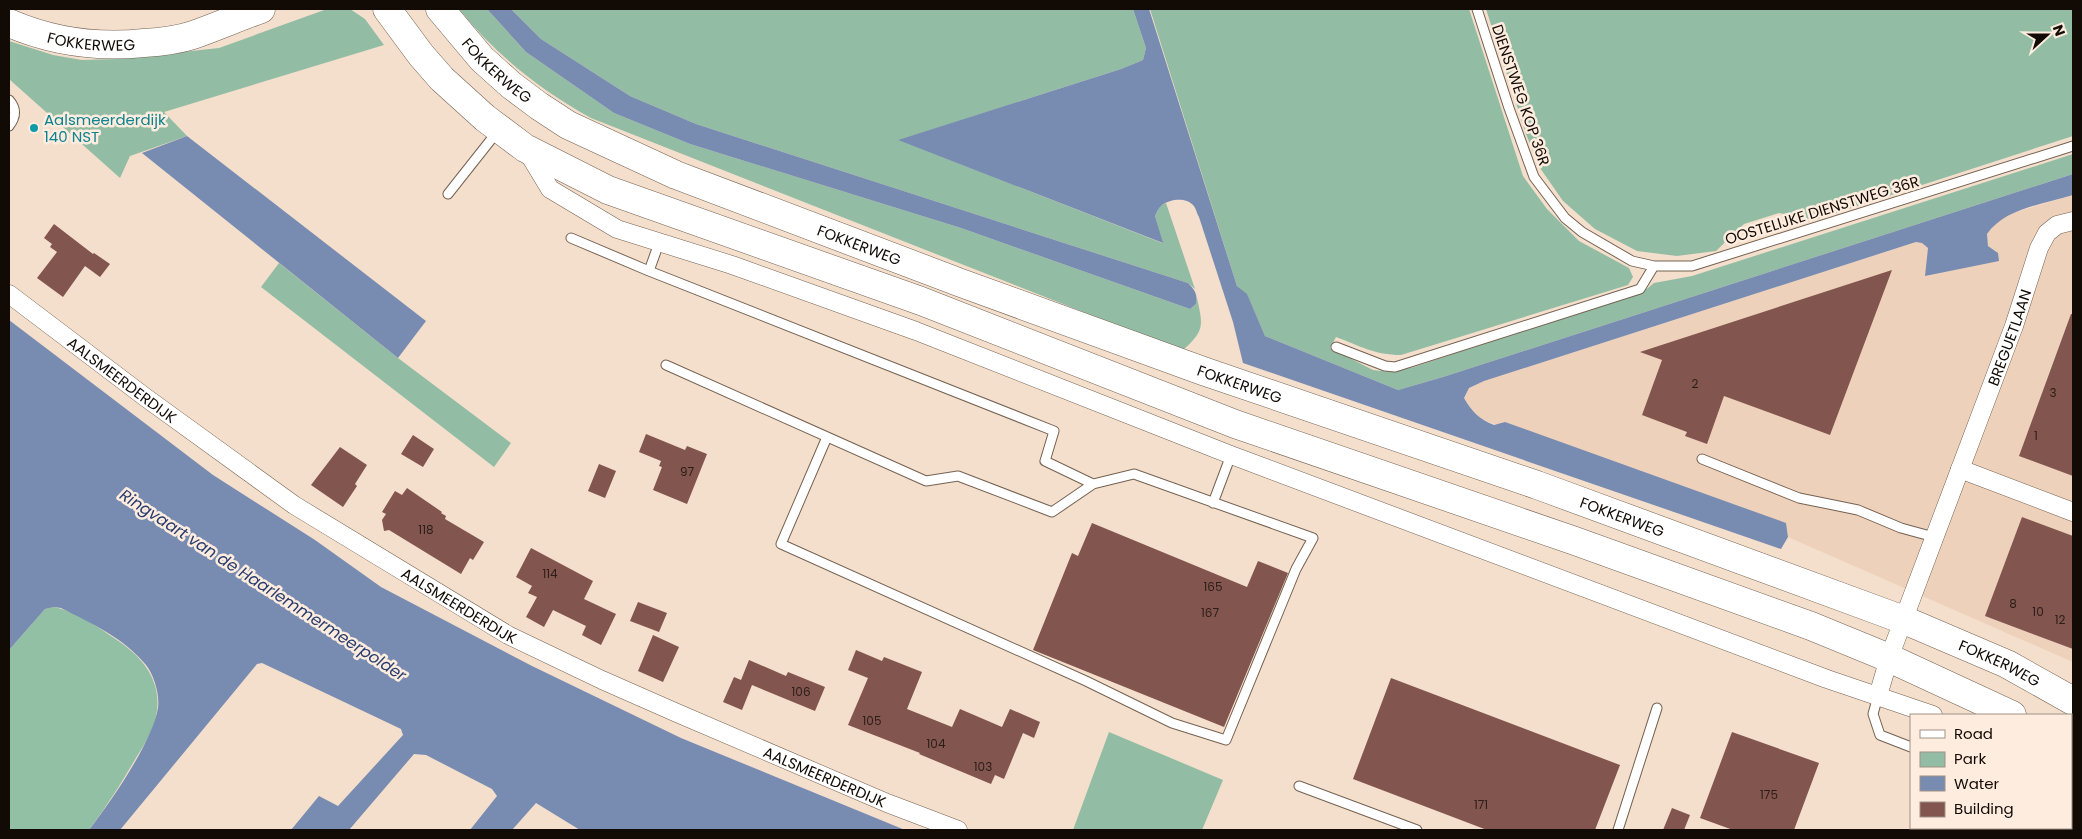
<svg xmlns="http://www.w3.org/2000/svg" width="2082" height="839" font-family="Poppins,sans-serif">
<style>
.built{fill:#eed1bb}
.green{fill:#92bda4}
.forest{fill:#91c0a5}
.water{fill:#788bb1}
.building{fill:#82554f}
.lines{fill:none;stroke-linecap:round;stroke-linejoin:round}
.service-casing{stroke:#756252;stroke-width:11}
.minor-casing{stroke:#756252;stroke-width:19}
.primary-casing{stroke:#756252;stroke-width:29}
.service{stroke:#fff;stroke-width:9}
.minor{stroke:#fff;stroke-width:18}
.primary{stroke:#fff;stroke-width:28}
.culture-dot{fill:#0f9aa8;stroke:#feecde;stroke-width:2}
.labels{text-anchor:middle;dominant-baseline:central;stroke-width:5;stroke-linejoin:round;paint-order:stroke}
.number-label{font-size:12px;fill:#2d1d18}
.street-label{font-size:15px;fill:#110a05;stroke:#feecde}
.culture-label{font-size:15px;fill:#0d838f;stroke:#feecde;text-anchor:start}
.water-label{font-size:16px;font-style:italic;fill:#273c6f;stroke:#feecde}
</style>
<rect width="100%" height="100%" fill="#f4decc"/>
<!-- built -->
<path class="built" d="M 2073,195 L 2073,662 L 1788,537 L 1786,523 L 1480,419 L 1471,411 L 1464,398 L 1469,388 L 1484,381 L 1917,242 L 1922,243 L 1928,248 L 1926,276 L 1998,253 L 1988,246 L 1987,234 L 1995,223 L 2013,213 Z"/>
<!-- green -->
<path class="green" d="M 327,9 L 350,9 L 365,19 L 384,45 L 164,112 L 187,136 L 130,156 L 120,178 L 9,79 L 9,41 L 53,55 L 82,60 L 117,59 L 219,48 Z
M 459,9 L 487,9 L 526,52 L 614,113 L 690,144 L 961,228 L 1190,309 L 1196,304 L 1197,298 C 1203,326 1205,330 1182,351 L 591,118 C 540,90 496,55 459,9 Z
M 511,9 L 1133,9 L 1146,48 L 1143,60 L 1121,69 L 899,140 L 1162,243 L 1155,216 L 1160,206 L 1166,203 L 1195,289 L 1188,283 L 696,124 L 630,96 L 541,39 Z
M 1150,9 L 1469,9 L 1523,176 L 1547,209 L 1579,241 L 1629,268 L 1633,277 L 1628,285 L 1401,355 C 1375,355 1360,346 1336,337 L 1330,348 L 1373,370 L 1391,372 L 1414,367 L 1644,291 L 1654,283 L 1692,276 L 2073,154 L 2073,174 L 1443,377 L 1398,390 L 1265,336 L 1247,295 L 1237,286 Z
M 1486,9 L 2073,9 L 2073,136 L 1814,220 L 1779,213 L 1744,224 L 1716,251 L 1677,256 L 1637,251 L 1595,229 L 1563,201 L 1540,168 L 1526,134 Z
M 279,263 L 398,358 L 511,443 L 494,467 L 261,287 Z
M 1109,732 L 1223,780 L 1202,830 L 1073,830 Z"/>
<!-- forest -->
<path class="forest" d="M 54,607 C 74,611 97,626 114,638 C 150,661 169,692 150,734 C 145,744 138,754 133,763 C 119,787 105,808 89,830 L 9,830 L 9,650 L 45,609 Z"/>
<!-- water -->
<path class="water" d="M 487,9 L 511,9 L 541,39 L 630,96 L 696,124 L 1188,283 C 1195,290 1198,295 1196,304 L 1190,309 L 961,228 L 690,144 L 614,113 L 526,52 Z
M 1133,9 L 1149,9 L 1237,286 L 1247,294 L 1265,336 L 1398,390 L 1443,377 L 2073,174 L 2073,195 C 2044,204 2005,208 1987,234 L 1988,246 L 1998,253 L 1999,261 L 1925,276 L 1928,248 L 1922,243 L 1916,242 L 1484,381 L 1469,388 L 1464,398 C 1472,412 1479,419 1494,425 L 1505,422 L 1786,523 L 1788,537 L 1781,549 L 1243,363 L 1233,322 L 1199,217 C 1197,214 1196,208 1193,205 C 1186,197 1170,199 1162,205 C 1159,207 1157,212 1155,216 L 1163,243 L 898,140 L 1121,69 L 1143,60 L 1146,48 Z
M 187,136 L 426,321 L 398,358 L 142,153 Z
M 9,320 L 213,475 L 315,540 L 381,587 L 532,666 L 681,738 L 905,830 L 580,830 L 536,803 L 512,830 L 470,830 L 497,796 L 492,789 L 426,755 L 414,754 L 349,830 L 291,830 L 319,796 L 338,806 L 403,735 L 401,729 L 262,663 L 257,664 L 120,830 L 89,830 C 111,801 152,743 158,708 C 160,695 154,675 146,665 C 124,638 91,623 61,608 L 54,607 L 45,609 L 9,650 Z"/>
<!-- building -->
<path class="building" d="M 54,224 L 93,254 L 94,253 L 110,264 L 100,277 L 85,266 L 63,297 L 37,278 L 57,252 L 50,247 L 52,244 L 44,238 Z
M 1892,270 L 1830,435 L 1724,396 L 1707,444 L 1685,436 L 1687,432 L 1642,415 L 1662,360 L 1640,352 Z
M 2071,314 L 2073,314 L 2073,476 L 2019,456 Z
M 646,434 L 685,450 L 687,446 L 707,454 L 687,504 L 653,490 L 662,467 L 659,466 L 661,461 L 639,452 Z
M 413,435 L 434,449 L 423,467 L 401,454 Z
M 340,447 L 367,465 L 355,484 L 357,486 L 343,507 L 311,485 Z
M 599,464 L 616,471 L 605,498 L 588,491 Z
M 407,488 L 442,512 L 441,513 L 446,516 L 445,519 L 484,542 L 473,560 L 470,558 L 461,574 L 389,530 L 384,531 L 382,520 L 386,514 L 382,512 L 395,491 L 402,495 Z
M 2022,517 L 2073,536 L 2073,649 L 1985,616 Z
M 1092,523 L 1247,587 L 1258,561 L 1288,573 L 1224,727 L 1033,650 L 1072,553 L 1078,556 Z
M 531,548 L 593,581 L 584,599 L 616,614 L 601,645 L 582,635 L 586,626 L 553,610 L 544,627 L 526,617 L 537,597 L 528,593 L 532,586 L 516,577 Z
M 638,602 L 667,613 L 659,632 L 630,621 Z
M 653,635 L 679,647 L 663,682 L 638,671 Z
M 856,650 L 882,661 L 884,657 L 922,672 L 907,709 L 952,727 L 960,709 L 1002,727 L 1010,709 L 1040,722 L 1034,738 L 1023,733 L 1004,779 L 995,775 L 991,784 L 919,754 L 920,753 L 848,725 L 868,678 L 848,670 Z
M 749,660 L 786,676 L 788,672 L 825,687 L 815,711 L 752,685 L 742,710 L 723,702 L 734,677 L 741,680 Z
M 1391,678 L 1620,765 L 1595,830 L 1487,830 L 1353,779 Z
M 1732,732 L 1819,763 L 1794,830 L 1733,830 L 1700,818 Z
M 1672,808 L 1690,815 L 1684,830 L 1663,830 Z"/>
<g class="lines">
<defs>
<path id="service" d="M 1477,9 L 1509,108 L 1534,177 L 1565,218 L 1582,232 L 1632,261 L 1654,266 L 1692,266 L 2073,146
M 9,100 C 17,109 16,117 9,126
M 448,194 L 497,132
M 571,238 L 649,271 L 659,243
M 649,271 L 1054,431 L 1045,461 L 1093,484
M 1336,347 L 1385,366 L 1395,367 L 1640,289 L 1654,266
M 666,365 L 926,481 L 958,476 L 1052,512 L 1093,484 L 1134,474 L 1313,538 L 1296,569 L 1226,740 L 1172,723 L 1086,681 L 781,544 L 827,437
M 1702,459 L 1799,498 L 1858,510 L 1901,528 L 1934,537
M 1213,503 L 1231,455
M 1878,696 L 1873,714 L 1880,735 L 1911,747
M 1299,786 L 1417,830
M 1618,830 L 1657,708"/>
<g id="minor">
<path d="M 527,151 L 550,189 L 617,229 L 732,265 L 916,331 L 1231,455 L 1827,679 L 1933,715"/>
<path id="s1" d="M 9,294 L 145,397 L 294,505 L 508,635 L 602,680 L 677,713 L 887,803 L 958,830"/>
<path d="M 1960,469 L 2073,512"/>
<path id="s2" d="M 1878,696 L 1889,658 L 2014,326 L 2039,248 L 2047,233 L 2057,225 L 2073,221"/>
<path d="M 2071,781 L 2073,783"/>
</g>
<g id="primary">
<path d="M 387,9 L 421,55 L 442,79 L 485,118 L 525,148 L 608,190 L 921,301 L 1235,424 L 1575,541 L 1811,626 L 1889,658 L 2012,715"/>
<path id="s3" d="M 440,9 L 482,59 L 511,85 L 539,106 L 568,125 L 676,175 L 961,283 L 1203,371 L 1537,485 L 1904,620 L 2007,664 L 2073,701"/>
<path id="s4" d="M 9,23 C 53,42 96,48 144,43 C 160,42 178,40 193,35 C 216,27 239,17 261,9"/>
<path d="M 2071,749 L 2073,751"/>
</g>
</defs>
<!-- service casing -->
<use href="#service" class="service-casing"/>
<!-- minor casing -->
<use href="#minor" class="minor-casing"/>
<!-- primary casing -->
<use href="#primary" class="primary-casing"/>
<!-- service -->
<use href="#service" class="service"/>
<!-- minor -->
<use href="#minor" class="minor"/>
<!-- primary -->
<use href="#primary" class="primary"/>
</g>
<!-- markers -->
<circle class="culture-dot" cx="34" cy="128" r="5"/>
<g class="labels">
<!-- number labels -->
<g class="number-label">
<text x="1695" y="383">2</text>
<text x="2053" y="392">3</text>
<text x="2036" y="435">1</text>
<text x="687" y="471">97</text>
<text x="426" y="529">118</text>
<text x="550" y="573">114</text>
<text x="1213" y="586">165</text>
<text x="2013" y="603">8</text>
<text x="2038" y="611">10</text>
<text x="1210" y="612">167</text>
<text x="2060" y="619">12</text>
<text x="801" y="691">106</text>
<text x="872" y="720">105</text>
<text x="936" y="743">104</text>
<text x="983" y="766">103</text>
<text x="1769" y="794">175</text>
<text x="1481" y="804">171</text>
</g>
<!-- street labels -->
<g class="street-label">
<text stroke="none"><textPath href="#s4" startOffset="85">FOKKERWEG</textPath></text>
<text stroke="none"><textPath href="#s3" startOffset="84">FOKKERWEG</textPath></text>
<text transform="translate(1521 95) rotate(71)">DIENSTWEG KOP 36R</text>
<text transform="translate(1822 210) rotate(-17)">OOSTELIJKE DIENSTWEG 36R</text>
<text stroke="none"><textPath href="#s3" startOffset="489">FOKKERWEG</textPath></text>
<text stroke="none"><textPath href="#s2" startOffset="382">BREGUETLAAN</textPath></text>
<text stroke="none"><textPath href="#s1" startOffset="142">AALSMEERDERDIJK</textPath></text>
<text stroke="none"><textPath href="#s3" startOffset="894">FOKKERWEG</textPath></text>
<text stroke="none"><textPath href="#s3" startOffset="1299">FOKKERWEG</textPath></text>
<text stroke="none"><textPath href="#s1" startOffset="548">AALSMEERDERDIJK</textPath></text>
<text stroke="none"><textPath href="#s3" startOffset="1704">FOKKERWEG</textPath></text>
<text stroke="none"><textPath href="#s1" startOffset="952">AALSMEERDERDIJK</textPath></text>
</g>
<!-- culture labels -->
<g class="culture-label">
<text x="44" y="119">Aalsmeerderdijk<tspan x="44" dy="17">140 NST</tspan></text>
</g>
<!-- water labels -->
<g class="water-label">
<text transform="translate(263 585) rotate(33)">Ringvaart van de Haarlemmermeerpolder</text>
</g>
</g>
<!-- border -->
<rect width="2082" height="839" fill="none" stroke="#110a05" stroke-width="20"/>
<!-- legend -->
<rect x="1910" y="714" width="162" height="115" fill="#feecde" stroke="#9f9287"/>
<rect x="1920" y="730" width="25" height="8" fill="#ffffff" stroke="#9f9287"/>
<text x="1954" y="739" font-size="15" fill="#110a05">Road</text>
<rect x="1920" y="752" width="25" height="15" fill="#92bda4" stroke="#9f9287"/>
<text x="1954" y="764" font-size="15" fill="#110a05">Park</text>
<rect x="1920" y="776" width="25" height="15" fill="#788bb1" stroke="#9f9287"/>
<text x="1954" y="789" font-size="15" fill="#110a05">Water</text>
<rect x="1920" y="802" width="25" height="15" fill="#82554f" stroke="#9f9287"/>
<text x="1954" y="814" font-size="15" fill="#110a05">Building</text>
<!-- north arrow -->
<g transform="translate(2047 35) rotate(69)" stroke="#feecde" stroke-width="4" paint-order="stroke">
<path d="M0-4L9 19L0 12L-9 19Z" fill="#110a05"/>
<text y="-8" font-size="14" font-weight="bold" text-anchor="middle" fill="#110a05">N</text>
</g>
</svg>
